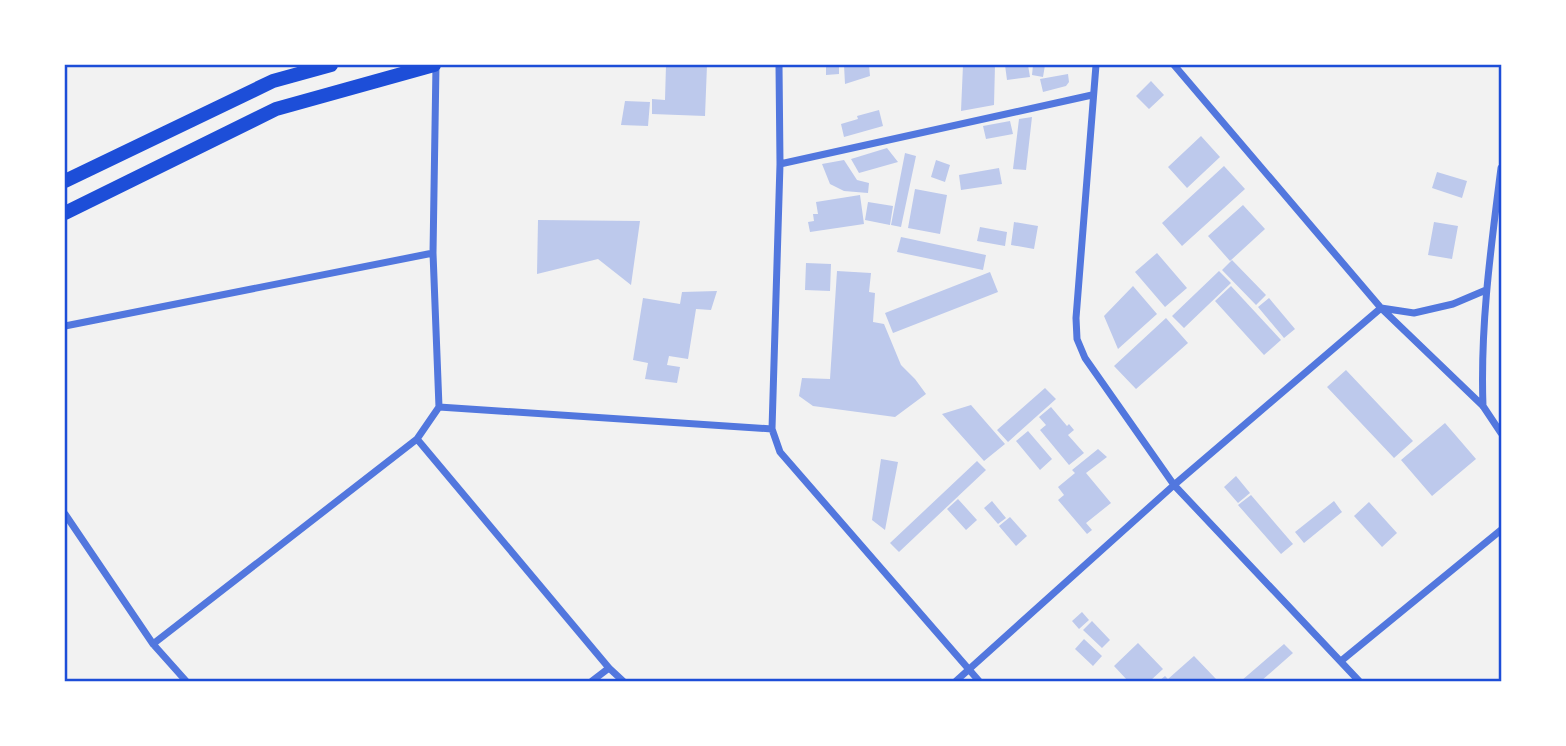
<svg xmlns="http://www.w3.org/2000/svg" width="1566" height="746" font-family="'Alegreya Sans',sans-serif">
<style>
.building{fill:#bdc9ec}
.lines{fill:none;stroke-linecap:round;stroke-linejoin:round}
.minor{stroke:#5277de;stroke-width:7}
.secondary{stroke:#1d4ed8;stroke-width:14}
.neatline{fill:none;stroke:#1d4ed8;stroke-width:2.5}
</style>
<rect width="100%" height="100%" fill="#f2f2f2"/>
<!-- building -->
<path class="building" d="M 666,65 L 707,65 L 705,116 L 652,114 L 652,99 L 665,100 Z
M 826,65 L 839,65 L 839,74 L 826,75 Z
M 844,65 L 869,65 L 870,76 L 845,84 Z
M 963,65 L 995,65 L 994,105 L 961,111 Z
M 1005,65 L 1028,65 L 1030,77 L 1007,80 Z
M 1033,65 L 1045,65 L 1043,77 L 1032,75 Z
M 1068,74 L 1069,82 L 1066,86 L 1043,92 L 1040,79 Z
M 1151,81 L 1164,95 L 1149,109 L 1136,96 Z
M 625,101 L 650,102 L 648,126 L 621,125 Z
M 879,110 L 883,126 L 844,137 L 841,124 L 858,119 L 857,116 Z
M 1032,117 L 1026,170 L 1013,169 L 1019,119 Z
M 1010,121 L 1013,134 L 986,139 L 983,126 Z
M 1201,136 L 1220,157 L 1187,188 L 1168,167 Z
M 887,148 L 898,162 L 859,173 L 851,159 Z
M 905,153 L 916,156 L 901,227 L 891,225 Z
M 844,160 L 857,180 L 869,183 L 868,193 L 844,191 L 830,184 L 822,164 Z
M 936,160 L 950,165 L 945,182 L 931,177 Z
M 1224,166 L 1245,189 L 1182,246 L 1162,223 Z
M 999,168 L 1002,184 L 961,190 L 959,175 Z
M 1437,172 L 1467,181 L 1462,198 L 1432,188 Z
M 915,189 L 947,195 L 940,234 L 908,228 Z
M 860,195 L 864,224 L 810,232 L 808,222 L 814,221 L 813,214 L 818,214 L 816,202 Z
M 868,202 L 893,206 L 890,225 L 865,220 Z
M 1243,205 L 1265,229 L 1230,261 L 1208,236 Z
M 538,220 L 640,221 L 631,285 L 598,259 L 537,274 Z
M 1014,222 L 1038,226 L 1034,249 L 1011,245 Z
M 1434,222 L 1458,226 L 1452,259 L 1428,255 Z
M 980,227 L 1007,232 L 1005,246 L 977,241 Z
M 901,237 L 986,255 L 983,270 L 897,252 Z
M 1157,253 L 1187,288 L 1165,307 L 1135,272 Z
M 1232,260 L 1266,295 L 1256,305 L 1222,270 Z
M 806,263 L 831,264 L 830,291 L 805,290 Z
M 837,271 L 871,273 L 869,292 L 875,293 L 873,322 L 884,324 L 901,365 L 915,379 L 926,394 L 895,417 L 813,406 L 799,396 L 802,378 L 830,379 Z
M 1219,271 L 1231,283 L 1184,328 L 1172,316 Z
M 990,272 L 998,292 L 893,333 L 885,313 Z
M 1133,286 L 1157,314 L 1118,349 L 1104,316 Z
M 1231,286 L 1281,340 L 1264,355 L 1215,301 Z
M 717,291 L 711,310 L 696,309 L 688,359 L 669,356 L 667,365 L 680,367 L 677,383 L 645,379 L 648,363 L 633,360 L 643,298 L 680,304 L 682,292 Z
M 1269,298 L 1295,329 L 1284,338 L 1258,307 Z
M 1166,318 L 1188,343 L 1136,389 L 1114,366 Z
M 1346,370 L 1413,441 L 1394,458 L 1327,387 Z
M 1045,388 L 1056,399 L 1008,442 L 997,430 Z
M 971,405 L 1005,444 L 984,461 L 942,414 Z
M 1051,407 L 1067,426 L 1069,424 L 1074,430 L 1068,435 L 1084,453 L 1069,465 L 1040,430 L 1046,425 L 1039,417 Z
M 1445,423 L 1476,459 L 1432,496 L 1401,460 Z
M 1028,431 L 1052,459 L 1040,470 L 1016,441 Z
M 1098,449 L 1107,457 L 1086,473 L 1111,503 L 1086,523 L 1092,530 L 1087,534 L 1058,500 L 1064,495 L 1058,487 L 1075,473 L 1072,470 Z
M 881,459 L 898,462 L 885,530 L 872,520 Z
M 977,461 L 986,470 L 899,552 L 890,543 Z
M 1236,476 L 1250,493 L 1238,503 L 1224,487 Z
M 1251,495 L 1293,544 L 1281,554 L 1238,505 Z
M 958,499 L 977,520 L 966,530 L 947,509 Z
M 992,501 L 1006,518 L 998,524 L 984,508 Z
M 1334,501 L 1342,512 L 1304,543 L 1295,532 Z
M 1369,502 L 1397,533 L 1382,547 L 1354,516 Z
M 1010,517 L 1027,536 L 1016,546 L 999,526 Z
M 1082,612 L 1089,620 L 1079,629 L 1072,621 Z
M 1092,621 L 1110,640 L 1102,648 L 1083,630 Z
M 1084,639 L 1102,656 L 1093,666 L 1075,649 Z
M 1138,643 L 1163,669 L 1150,681 L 1128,681 L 1114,666 Z
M 1284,644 L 1293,653 L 1261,681 L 1241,681 Z
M 1194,656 L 1216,679 L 1213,681 L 1159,681 L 1165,676 L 1168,679 Z"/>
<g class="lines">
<!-- minor -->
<path class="minor" d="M 436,65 L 433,253 L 439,407 L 417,439 L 609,668 L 623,681
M 779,65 L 780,164 L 772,429 L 780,452 L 979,681
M 1096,65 L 1076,318 L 1077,339 L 1085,358 L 1174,485 L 1359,681
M 1174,65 L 1381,308 L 1483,406 L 1501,433
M 780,164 L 1092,95
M 65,326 L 433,253
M 1483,406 C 1480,326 1491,247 1501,168
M 439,407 L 772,429
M 65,514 L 153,644 L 186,681
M 153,644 L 417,439
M 1341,661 L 1501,530
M 592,681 L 609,668
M 956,681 L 1174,485 L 1381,308 L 1414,313 L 1453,304 L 1486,290"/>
<!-- secondary -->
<path class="secondary" d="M 65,181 L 273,81 L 331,65
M 65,213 L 276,109 L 434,65"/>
</g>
<!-- border -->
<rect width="1566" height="746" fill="none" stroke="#ffffff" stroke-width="133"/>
<rect x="66" y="66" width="1434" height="614" class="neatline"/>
</svg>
